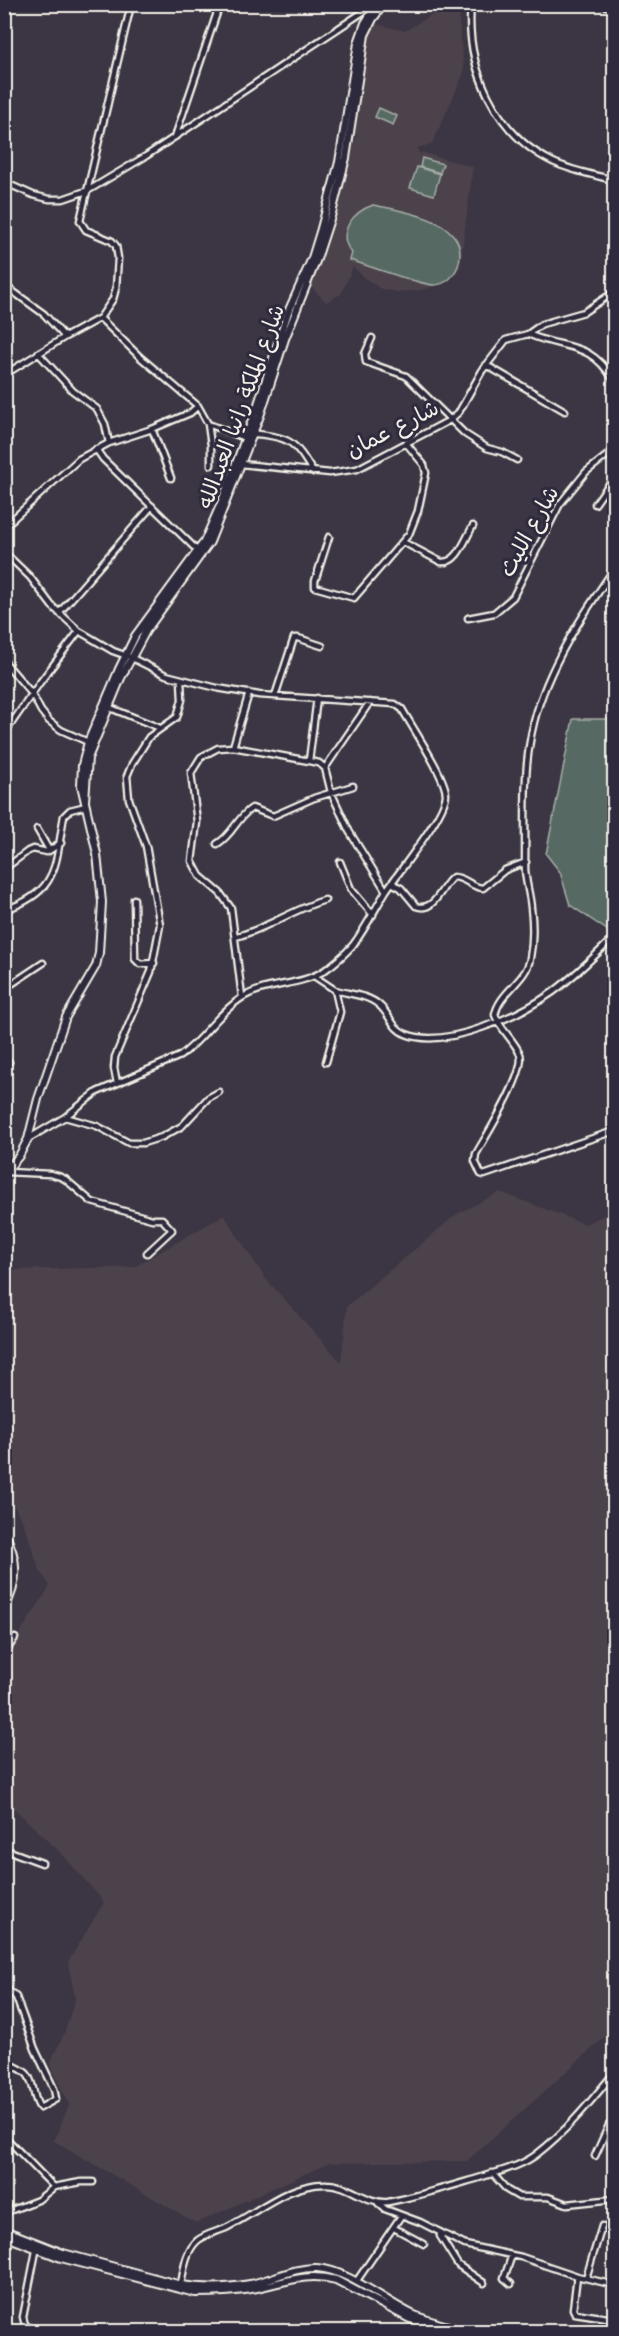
<svg xmlns="http://www.w3.org/2000/svg" width="619" height="2336" font-family="Mynerve,'Playpen Sans Arabic',sans-serif">
<style>
.built{fill:#4c424b}
.green{fill:#576a64;stroke:#a6aea6;stroke-width:1.5}
.lines{fill:none;stroke-linecap:round;stroke-linejoin:round}
.minor-casing{stroke:#f4f1e8;stroke-width:9}
.secondary-casing{stroke:#f4f1e8;stroke-width:10}
.minor{stroke:#2f2a3d;stroke-width:4.5}
.secondary{stroke:#2f2a3d;stroke-width:6}
.labels{text-anchor:middle;dominant-baseline:central;stroke-width:6;stroke-linejoin:round;paint-order:stroke}
.street-label{font-size:22px;fill:#f4f1e8;stroke:#2f2a3d}
</style>
<rect width="100%" height="100%" fill="#3c3543"/>
<filter id="ink" filterUnits="userSpaceOnUse"><feTurbulence type="fractalNoise" baseFrequency=".0167" numOctaves="2"/><feDisplacementMap in="SourceGraphic" scale="12" xChannelSelector="R" yChannelSelector="G"/><feConvolveMatrix kernelMatrix="1 2 1 2 8 2 1 2 1" color-interpolation-filters="sRGB"/></filter>
<g filter="url(#ink)">
<!-- built -->
<path class="built" d="M 435,5 L 462,5 L 459,21 L 464,73 L 432,144 L 417,148 L 420,155 L 421,152 L 473,167 L 460,267 L 444,283 L 422,290 L 397,292 L 381,289 L 366,279 L 353,267 L 341,294 L 326,302 L 311,287 L 357,135 L 350,132 L 367,29 L 372,23 L 405,31 L 433,14 Z
M 500,1192 L 585,1224 L 614,1211 L 614,2029 L 467,2161 L 329,2163 L 196,2223 L 54,2141 L 69,2105 L 50,2063 L 64,2034 L 75,1999 L 68,1962 L 104,1902 L 63,1855 L 5,1800 L 4,1658 L 50,1586 L 39,1569 L 24,1524 L 5,1490 L 5,1270 L 134,1267 L 224,1215 L 266,1279 L 341,1362 L 347,1306 L 457,1214 Z"/>
<!-- green -->
<path class="green" d="M 379,108 L 397,116 L 393,125 L 375,117 Z
M 422,158 L 443,164 L 440,173 L 420,167 Z
M 417,167 L 440,174 L 434,195 L 410,188 Z
M 373,205 C 403,211 473,220 458,266 C 454,276 447,284 435,285 C 424,286 365,265 350,260 L 352,253 C 335,233 353,212 373,205 Z
M 573,719 L 614,719 L 614,928 L 610,932 L 570,905 L 560,872 L 546,854 Z"/>
<g class="lines">
<defs>
<path id="minor" d="M 471,4 C 465,66 495,134 553,162 C 572,171 594,175 614,180
M 594,4 L 614,7
M 175,137 L 220,4
M 4,182 L 33,195 L 49,199 L 63,199 L 89,190 L 146,156 L 375,4
M 4,285 L 44,314 L 65,337
M 100,318 L 140,357 L 198,406 L 208,424 L 245,438
M 528,334 C 566,351 588,339 614,380
M 372,338 L 365,354 L 366,362 L 406,376 L 465,434 L 487,448 L 502,452 L 517,460
M 38,353 L 73,391 L 97,409 L 105,424 L 109,443
M 486,365 L 565,411
M 4,375 L 65,337 L 100,318 L 113,299 L 116,288 L 118,258 L 116,246 L 112,241 L 86,230 L 80,221 L 130,9
M 208,424 L 211,445 L 211,465
M 152,429 L 171,478
M 256,434 C 292,437 295,443 313,472
M 96,449 L 103,459 L 198,551
M 241,464 L 330,473 L 357,469 L 450,420 L 459,412 L 482,371 L 506,340 L 528,334 L 542,324 L 584,312 L 614,292
M 595,504 L 614,477
M 4,527 L 79,459 L 109,443 L 152,429 L 190,413 L 198,406
M 329,537 L 315,581 L 315,587 L 354,598 L 409,534 L 418,511 L 426,473 L 424,465 L 406,443
M 403,542 L 441,562 C 458,564 465,539 473,526
M 4,552 L 30,577 L 52,606 L 79,631 L 113,651 L 130,657 L 166,675 L 217,688 L 259,695 L 395,704 L 402,709 C 412,727 445,776 446,794 C 446,814 399,871 386,891 C 375,909 366,928 353,945 C 345,954 335,963 325,970 C 300,987 265,982 240,999 C 216,1015 203,1040 180,1056 L 97,1092 L 65,1117 L 28,1139
M 614,569 C 582,616 548,666 534,722 C 522,769 526,819 525,867 C 525,881 530,894 531,908 C 533,924 533,942 530,958 C 527,981 499,992 495,1015 C 500,1029 514,1040 520,1054 C 527,1072 486,1136 476,1154 L 475,1161 L 481,1174 L 484,1175 L 614,1131
M 59,613 L 152,506
M 468,618 L 494,613 L 513,597 L 560,504 L 586,472 L 614,450
M 4,661 L 32,694 L 41,711 L 49,721 L 61,730 L 88,742
M 275,696 L 294,638 L 298,638 L 322,646
M 317,698 L 309,761 L 319,763 L 325,768 L 331,792 L 349,831 L 386,891
M 108,707 L 160,728
M 4,734 L 41,681 L 79,631
M 233,747 L 249,693
M 325,768 L 370,702
M 37,829 L 49,850
M 217,844 C 233,835 237,817 252,808 L 273,816 L 314,798 L 353,786
M 340,862 L 351,889 L 373,915
M 4,869 L 28,851 L 33,849 L 47,852 L 61,843
M 392,883 L 401,888 L 416,906 C 435,913 441,886 453,877 C 465,877 472,888 483,888 L 505,870 L 526,862
M 134,899 L 135,959 L 140,964 L 154,963
M 4,910 C 60,892 55,863 64,816 L 70,810 L 86,806
M 235,937 C 267,929 293,909 325,900
M 314,976 L 335,990 L 340,1012 L 326,1062
M 4,989 L 43,963
M 335,990 C 349,994 368,995 379,1005 C 390,1014 392,1029 406,1034 C 446,1050 520,1015 553,992 C 575,976 595,956 614,937
M 242,997 L 231,908 L 220,893 L 200,876 L 192,861 L 197,822 L 191,773 L 201,757 L 218,748 L 233,747 L 309,761
M 4,1059 L 9,1062
M 117,1083 L 114,1068 L 115,1057 L 151,972 L 160,925 L 146,846 L 129,799 L 127,776 L 132,764 L 149,737 L 177,717 L 182,700 L 181,680
M 65,1117 L 97,1126 L 129,1143 L 143,1143 L 162,1137 L 182,1126 L 208,1098 L 219,1092
M 6,1172 L 50,1174 L 58,1176 L 65,1179 L 92,1202 L 152,1219 L 162,1219 L 172,1230 L 147,1253
M 4,1654 L 15,1638
M 4,1849 L 42,1863
M 4,1986 L 16,1997 L 35,2049 L 54,2089 L 56,2099 L 40,2108 C 32,2098 35,2083 27,2074 C 22,2068 11,2065 4,2061
M 4,2136 L 54,2187 L 38,2200 L 4,2213
M 595,2156 L 609,2125 L 614,2121
M 492,2173 L 507,2190 L 519,2197 L 548,2197 L 567,2204 L 614,2199
M 54,2187 L 81,2182 L 93,2182
M 378,2203 L 385,2209 L 420,2222 L 465,2245 L 521,2257 L 577,2276 L 614,2285
M 394,2228 L 424,2244
M 440,2232 L 440,2236 L 458,2265 L 484,2283
M 37,2246 L 23,2317 L 25,2325 L 37,2332
M 577,2276 L 573,2309 L 575,2313 L 614,2319
M 586,2278 L 602,2226
M 356,2282 L 401,2216
M 511,2284 L 504,2278 L 512,2255
M 180,2288 C 184,2273 184,2253 197,2241 C 205,2234 217,2232 226,2228 C 258,2212 289,2183 327,2184 C 349,2184 366,2204 388,2202 C 420,2196 451,2186 482,2177 C 500,2171 522,2166 537,2154 C 567,2131 591,2101 614,2073"/>
<path id="secondary" d="M 85,801 L 88,758 L 121,678 L 146,631 L 210,542 L 260,416 L 285,339 L 317,259 L 332,213 L 346,158 L 365,35 L 373,19 L 384,4
M 4,1174 L 19,1156 L 28,1139 L 38,1099 L 66,1017 L 96,966 L 99,953 L 102,902 L 97,854 L 81,785 L 82,765 L 88,742 L 119,669 L 135,636 L 204,542 L 222,501 L 258,404 L 288,312 L 312,258 L 320,232 L 339,162 L 358,43 L 365,23 L 377,4
M 4,1532 C 19,1559 19,1583 4,1609
M 4,1543 C 13,1561 11,1581 4,1600
M 4,2230 L 63,2253 L 181,2285 C 204,2289 227,2288 250,2284 C 272,2280 294,2267 317,2268 C 348,2270 383,2300 412,2314 C 430,2322 449,2326 469,2332
M 4,2236 L 61,2258 L 195,2293 C 215,2293 236,2292 257,2288 C 286,2282 307,2272 336,2280 L 410,2319 L 447,2332"/>
</defs>
<!-- minor casing -->
<use href="#minor" class="minor-casing"/>
<!-- secondary casing -->
<use href="#secondary" class="secondary-casing"/>
<!-- minor -->
<use href="#minor" class="minor"/>
<!-- secondary -->
<use href="#secondary" class="secondary"/>
</g>
</g>
<g class="labels">
<!-- street labels -->
<g class="street-label">
<text transform="translate(242 407) rotate(-70)">شارع الملكة رانيا العبدالله</text>
<text transform="translate(393 430) rotate(-27)">شارع عمان</text>
<text transform="translate(530 532) rotate(-61)">شارع الليث</text>
</g>
</g>
<!-- margin -->
<rect width="619" height="2336" fill="none" stroke="#2f2a3d" stroke-width="24"/>
<rect x="12" y="12" width="595" height="2312" fill="none" stroke="#f4f1e8" stroke-width="2" filter="url(#ink)"/>
</svg>
